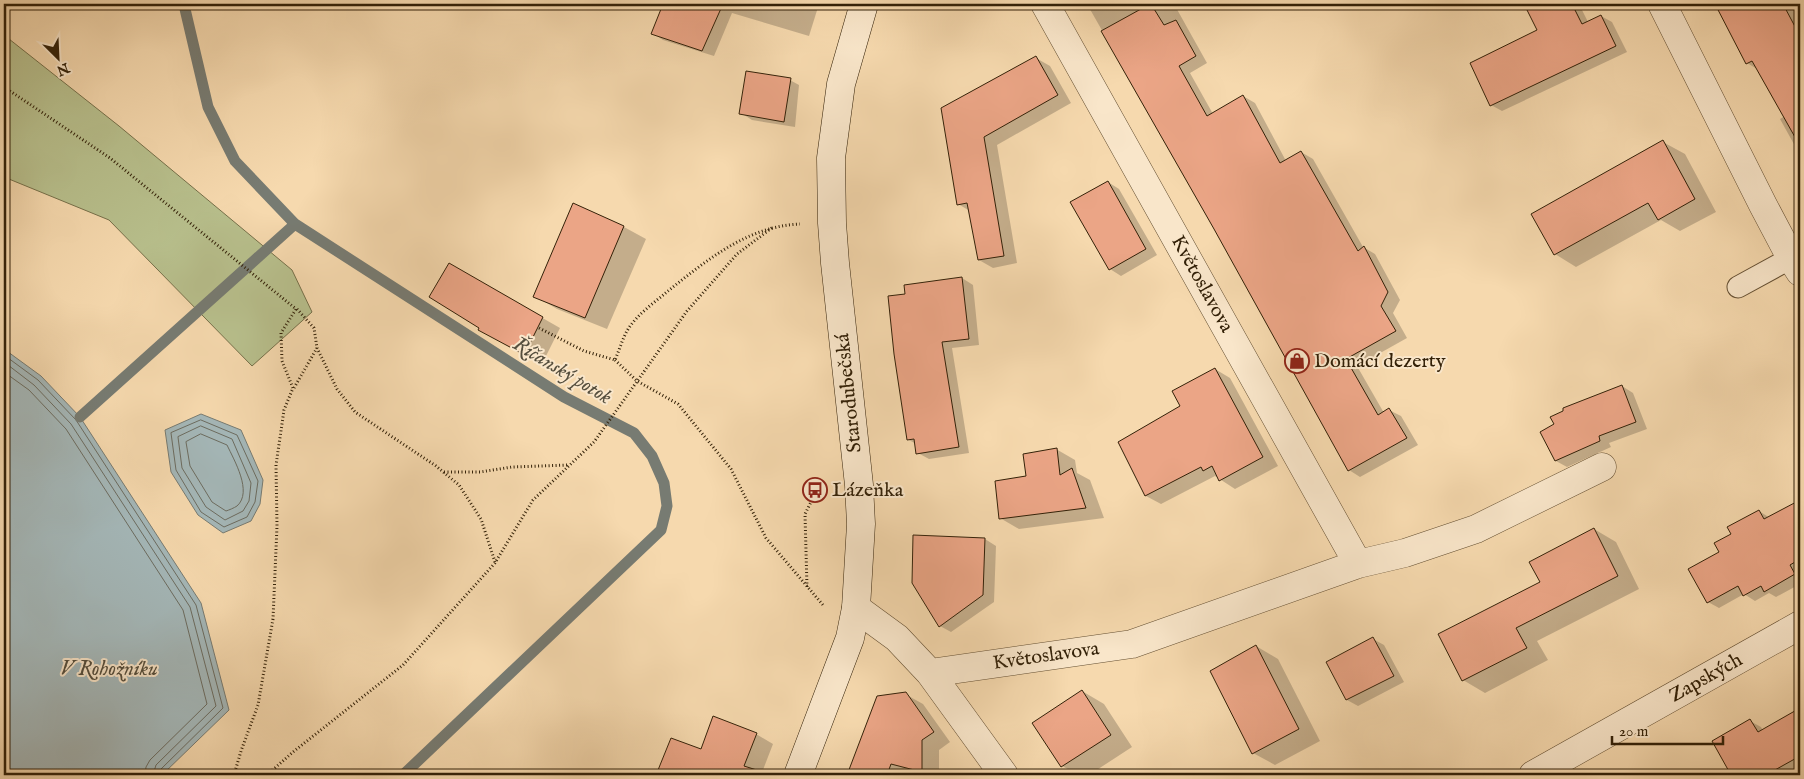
<svg xmlns="http://www.w3.org/2000/svg" width="1804" height="779" font-family="'IM FELL English',serif">
<style>
.green{fill:#b8c08d;stroke:#76704a}
.water{fill:#a4b7b8;stroke:#777b72}
.shadow{fill:#0003}
.lines{fill:none;stroke-linecap:round;stroke-linejoin:round}
.shore{stroke:#6c6c60;stroke-width:1}
.stream{stroke:#777b72;stroke-width:11}
.building{fill:#eba586;stroke:#332108}
.lane-casing{stroke:#644f32;stroke-width:23}
.street-casing{stroke:#644f32;stroke-width:29}
.secondary-casing{stroke:#332108;stroke-width:29}
.path{stroke:#332108;stroke-width:3;stroke-dasharray:1 2.5;stroke-linecap:butt}
.lane{stroke:#f9e6ca;stroke-width:21}
.street{stroke:#f9e6ca;stroke-width:28}
.secondary{stroke:#f9e6ca;stroke-width:28}
.labels{text-anchor:middle;dominant-baseline:central;stroke-width:4;stroke-linejoin:round;paint-order:stroke}
.street-label{font-size:20px;fill:#332108;stroke:#f9e6ca}
.poi-label{font-size:20px;fill:#332108;stroke:#f9e6ca;text-anchor:start}
.water-label{font-size:21px;font-style:italic;fill:#554e3d;stroke:#f9e6ca}
</style>
<rect width="100%" height="100%" fill="#f6d9ae"/>
<filter id="stains"><feTurbulence type="fractalNoise" baseFrequency=".004" numOctaves="4"/><feColorMatrix values="0 0 0 0 .2 0 0 0 0 .09 0 0 0 0 .02 0 0 0 .5 -.17"/></filter>
<radialGradient id="worn" r=".72"><stop offset=".6" stop-color="#630" stop-opacity="0"/><stop offset="1" stop-color="#630" stop-opacity=".3"/></radialGradient>
<!-- green -->
<path class="green" d="M 4,35 L 119,126 L 292,270 L 312,312 L 252,366 L 109,220 L 4,177 Z"/>
<!-- water -->
<path class="water" d="M 4,349 L 41,376 L 80,417 L 201,603 L 229,710 L 162,775 L 4,775 Z
M 201,414 L 241,430 L 263,480 L 260,504 L 251,521 L 223,533 L 198,515 L 171,472 L 165,430 Z"/>
<!-- shadow -->
<path class="shadow" d="M 664,4 L 819,4 L 809,36 L 732,13 L 714,56 L 663,40 L 652,33 Z
M 1087,4 L 1174,4 L 1207,63 L 1190,73 L 1213,114 L 1243,96 L 1255,103 L 1286,161 L 1301,152 L 1313,159 L 1363,247 L 1375,254 L 1400,300 L 1393,313 L 1407,338 L 1357,366 L 1384,413 L 1389,410 L 1401,416 L 1418,445 L 1360,477 L 1349,470 L 1215,229 Z
M 1526,4 L 1579,4 L 1588,22 L 1601,16 L 1612,22 L 1627,52 L 1502,111 L 1491,105 L 1539,31 Z
M 1717,4 L 1800,4 L 1800,155 L 1780,119 L 1785,116 L 1759,70 L 1747,63 Z
M 1036,58 L 1050,66 L 1071,103 L 997,145 L 1017,263 L 993,268 L 979,260 L 970,211 L 958,204 L 942,109 Z
M 788,79 L 799,85 L 795,127 L 752,120 L 741,113 Z
M 1663,142 L 1685,154 L 1716,212 L 1680,231 L 1661,220 L 1576,267 L 1555,254 Z
M 1108,182 L 1119,189 L 1157,255 L 1121,276 L 1110,269 Z
M 574,205 L 624,227 L 646,239 L 607,329 L 557,309 L 535,296 Z
M 450,265 L 560,328 L 546,356 L 543,355 L 539,362 L 497,340 L 481,328 Z
M 962,278 L 973,285 L 979,345 L 952,348 L 969,453 L 929,459 L 918,453 L 916,444 L 909,440 L 906,295 Z
M 1215,369 L 1230,378 L 1278,466 L 1235,489 L 1215,476 L 1161,504 L 1146,496 L 1119,442 L 1181,407 Z
M 1622,386 L 1633,393 L 1647,429 L 1609,443 L 1611,447 L 1567,467 L 1556,461 L 1556,425 L 1565,412 Z
M 1056,449 L 1075,460 L 1077,473 L 1090,480 L 1104,518 L 1019,529 L 1000,518 Z
M 1792,506 L 1800,511 L 1800,584 L 1776,597 L 1769,593 L 1755,601 L 1744,594 L 1719,608 L 1708,602 L 1720,552 L 1732,534 L 1759,511 L 1770,518 Z
M 1594,529 L 1616,542 L 1639,589 L 1537,641 L 1548,660 L 1485,693 L 1463,680 L 1541,583 Z
M 985,539 L 996,546 L 994,602 L 951,632 L 940,626 Z
M 1373,639 L 1384,645 L 1404,682 L 1358,706 L 1347,700 L 1328,662 Z
M 1256,646 L 1278,659 L 1320,741 L 1275,765 L 1253,753 Z
M 1082,691 L 1104,704 L 1132,747 L 1089,775 L 1079,775 L 1062,766 Z
M 905,694 L 923,704 L 950,742 L 939,750 L 939,775 L 848,775 L 878,697 Z
M 1800,710 L 1800,768 L 1788,775 L 1732,775 L 1713,741 L 1750,721 L 1761,727 L 1763,731 Z
M 756,734 L 773,744 L 761,775 L 658,775 L 671,739 L 702,751 Z"/>
<g class="lines">
<!-- shore -->
<path class="shore" d="M 4,355 L 38,380 L 76,420 L 196,605 L 223,708 L 160,770 L 159,775
M 4,362 L 34,385 L 71,424 L 190,607 L 216,706 L 156,765 L 153,775
M 4,372 L 29,390 L 66,429 L 183,610 L 207,704 L 150,760 L 146,767 L 145,775
M 201,420 L 237,435 L 258,481 L 255,502 L 247,517 L 224,527 L 201,512 L 176,470 L 171,433 Z
M 201,426 L 232,439 L 251,483 L 249,501 L 243,511 L 225,520 L 206,507 L 182,468 L 178,437 Z
M 201,434 L 227,445 C 234,460 253,492 237,506 C 234,508 229,510 226,511 L 212,502 L 190,466 L 186,442 Z"/>
<!-- stream -->
<path class="stream" d="M 185,4 L 185,9 L 208,107 L 235,161 L 295,224 L 564,397 L 634,433 L 652,456 L 664,483 L 667,506 L 661,530 L 403,775
M 80,417 L 295,224"/>
</g>
<!-- building -->
<path class="building" d="M 663,4 L 723,4 L 702,51 L 651,34 Z
M 1150,4 L 1151,4 L 1164,25 L 1176,20 L 1196,56 L 1179,66 L 1207,116 L 1243,95 L 1280,163 L 1301,151 L 1358,251 L 1364,246 L 1388,292 L 1381,306 L 1396,331 L 1346,359 L 1378,415 L 1389,408 L 1407,438 L 1348,471 L 1214,229 L 1101,31 Z
M 1524,4 L 1572,4 L 1582,24 L 1601,15 L 1616,46 L 1490,106 L 1470,63 L 1537,30 Z
M 1715,4 L 1783,4 L 1800,36 L 1800,146 L 1752,61 L 1746,64 Z
M 1036,56 L 1058,95 L 984,137 L 1004,256 L 978,260 L 967,203 L 957,205 L 941,108 Z
M 746,71 L 791,78 L 784,122 L 739,114 Z
M 1663,140 L 1695,199 L 1658,220 L 1648,203 L 1554,255 L 1531,214 Z
M 1108,181 L 1146,249 L 1109,270 L 1070,202 Z
M 573,203 L 624,226 L 585,318 L 533,297 Z
M 449,263 L 543,317 L 528,347 L 525,346 L 521,353 L 478,330 L 479,328 L 429,297 Z
M 962,277 L 969,339 L 942,342 L 959,447 L 916,454 L 914,439 L 907,440 L 894,354 L 888,296 L 905,294 L 904,285 Z
M 1215,368 L 1263,457 L 1219,481 L 1212,466 L 1203,471 L 1201,467 L 1145,496 L 1118,442 L 1180,406 L 1172,391 Z
M 1622,385 L 1636,422 L 1599,436 L 1600,441 L 1555,461 L 1540,432 L 1554,424 L 1550,417 L 1563,411 L 1563,408 Z
M 1057,448 L 1060,475 L 1072,468 L 1086,508 L 999,519 L 995,481 L 1026,476 L 1023,454 Z
M 1800,500 L 1800,559 L 1790,565 L 1795,574 L 1764,592 L 1761,586 L 1743,596 L 1738,586 L 1707,603 L 1688,569 L 1719,552 L 1714,543 L 1731,534 L 1727,527 L 1759,510 L 1764,519 Z
M 1594,528 L 1618,576 L 1516,628 L 1527,648 L 1462,681 L 1438,634 L 1540,582 L 1529,562 Z
M 913,535 L 985,538 L 983,595 L 939,627 L 912,583 Z
M 1373,637 L 1394,676 L 1346,700 L 1326,662 Z
M 1256,645 L 1299,729 L 1252,754 L 1210,671 Z
M 1082,690 L 1111,735 L 1061,767 L 1032,723 Z
M 906,692 L 934,732 L 922,740 L 922,772 L 891,764 L 887,775 L 847,775 L 877,696 Z
M 1800,708 L 1800,756 L 1766,775 L 1731,775 L 1712,741 L 1750,719 L 1758,732 Z
M 713,716 L 757,733 L 744,766 L 763,772 L 762,775 L 656,775 L 671,738 L 701,749 Z"/>
<g class="lines">
<defs>
<path id="lane" d="M 1738,287 L 1791,258"/>
<path id="street" d="M 1045,4 L 1358,564
M 1662,4 L 1763,205 L 1791,258 L 1800,272
M 856,608 L 897,638 L 930,673 L 1004,775
M 930,673 L 1132,644 L 1358,564 L 1405,553 L 1476,529 L 1602,467
M 1533,775 L 1800,625"/>
<path id="secondary" d="M 798,775 L 850,638 L 856,608 L 861,524 L 859,485 L 835,263 L 832,223 L 831,158 L 841,84 L 864,4"/>
</defs>
<!-- lane casing -->
<use href="#lane" class="lane-casing"/>
<!-- street casing -->
<use href="#street" class="street-casing"/>
<!-- secondary casing -->
<use href="#secondary" class="secondary-casing"/>
<!-- path -->
<path class="path" d="M 4,87 L 110,158 L 296,309 L 281,333 L 282,361 L 293,388 L 284,410 L 276,465 L 277,526 L 273,619 L 258,705 L 241,751 L 234,775
M 297,309 L 314,328 L 317,348 L 337,389 L 355,412 L 436,466 L 459,485 L 481,519 L 495,562
M 539,328 L 584,351 L 615,360 C 619,351 622,340 627,331 C 636,315 654,303 668,291 C 707,260 748,226 800,224
M 615,360 L 637,381 L 678,404 L 731,469 L 766,538 L 823,605
M 294,388 L 317,348
M 444,472 L 480,472 L 512,467 L 569,465
M 807,587 L 805,514 L 811,502
M 267,775 L 293,752 L 403,665 L 495,563 L 533,500 L 594,442 L 687,311 L 737,254 L 773,227"/>
<!-- lane -->
<use href="#lane" class="lane"/>
<!-- street -->
<use href="#street" class="street"/>
<!-- secondary -->
<use href="#secondary" class="secondary"/>
</g>
<!-- icons -->
<defs>
<symbol id="shop-ring" viewBox="-11 -11 22 22"><circle r="9.5" fill="#f9e6ca" stroke="#8f2418" stroke-width="1.5"/><path d="M-5-2.5h2.3a2.7 3.5 0 0 1 5.4 0H5L5.5 6h-11ZM-1.5-2.5h3a1.5 2.3 0 0 0-3 0Z" fill="#8f2418"/></symbol>
<symbol id="bus-ring" viewBox="-11 -11 22 22"><circle r="9.5" fill="#f9e6ca" stroke="#8f2418" stroke-width="1.5"/><path d="M-5-6H5V4H4V6H2V4H-2V6H-4V4H-5ZM-3.5-4V0h7V-4ZM-3.5 1.2v1.5H-2V1.2ZM2 1.2v1.5H3.5V1.2Z" fill="#8f2418"/></symbol>
</defs>
<g fill-rule="evenodd">
<use href="#shop-ring" x="1283" y="347" width="28" height="28"/>
<use href="#bus-ring" x="801" y="476" width="28" height="28"/>
</g>
<g class="labels">
<!-- street labels -->
<g class="street-label">
<text transform="translate(1202 284) rotate(61)">Květoslavova</text>
<text transform="translate(849 393) rotate(-96)">Starodubečská</text>
<text transform="translate(1046 656) rotate(-8)">Květoslavova</text>
<text transform="translate(1706 678) rotate(-29)">Zapských</text>
</g>
<!-- poi labels -->
<g class="poi-label">
<text x="1314" y="361">Domácí dezerty</text>
<text x="832" y="490">Lázeňka</text>
</g>
<!-- water labels -->
<g class="water-label">
<text transform="translate(562 371) rotate(31)">Říčanský potok</text>
<text x="109" y="669">V Rohožníku</text>
</g>
</g>
<!-- margin -->
<rect width="1804" height="779" fill="none" stroke="#f6d9ae" stroke-width="20"/>
<rect x="5" y="5" width="1794" height="769" fill="none" stroke="#332108" stroke-width="2.5"/>
<rect x="10" y="10" width="1784" height="759" fill="none" stroke="#332108"/>
<!-- north arrow -->
<g transform="translate(58 58) rotate(156)" stroke="#f9e6ca" stroke-width="4" paint-order="stroke">
<path d="M0-4L9 19L0 12L-9 19Z" fill="#332108"/>
<text y="-8" font-size="14" font-weight="bold" text-anchor="middle" fill="#332108">N</text>
</g>
<!-- scale -->
<path d="M1612 736v8h111v-8" fill="none" stroke="#332108" stroke-width="2.5"/>
<text x="1619" y="736" font-size="15" fill="#332108" stroke="#f9e6ca" stroke-width="4" paint-order="stroke">20 m</text>
<rect width="100%" height="100%" filter="url(#stains)"/>
<rect width="100%" height="100%" fill="url(#worn)"/>
</svg>
